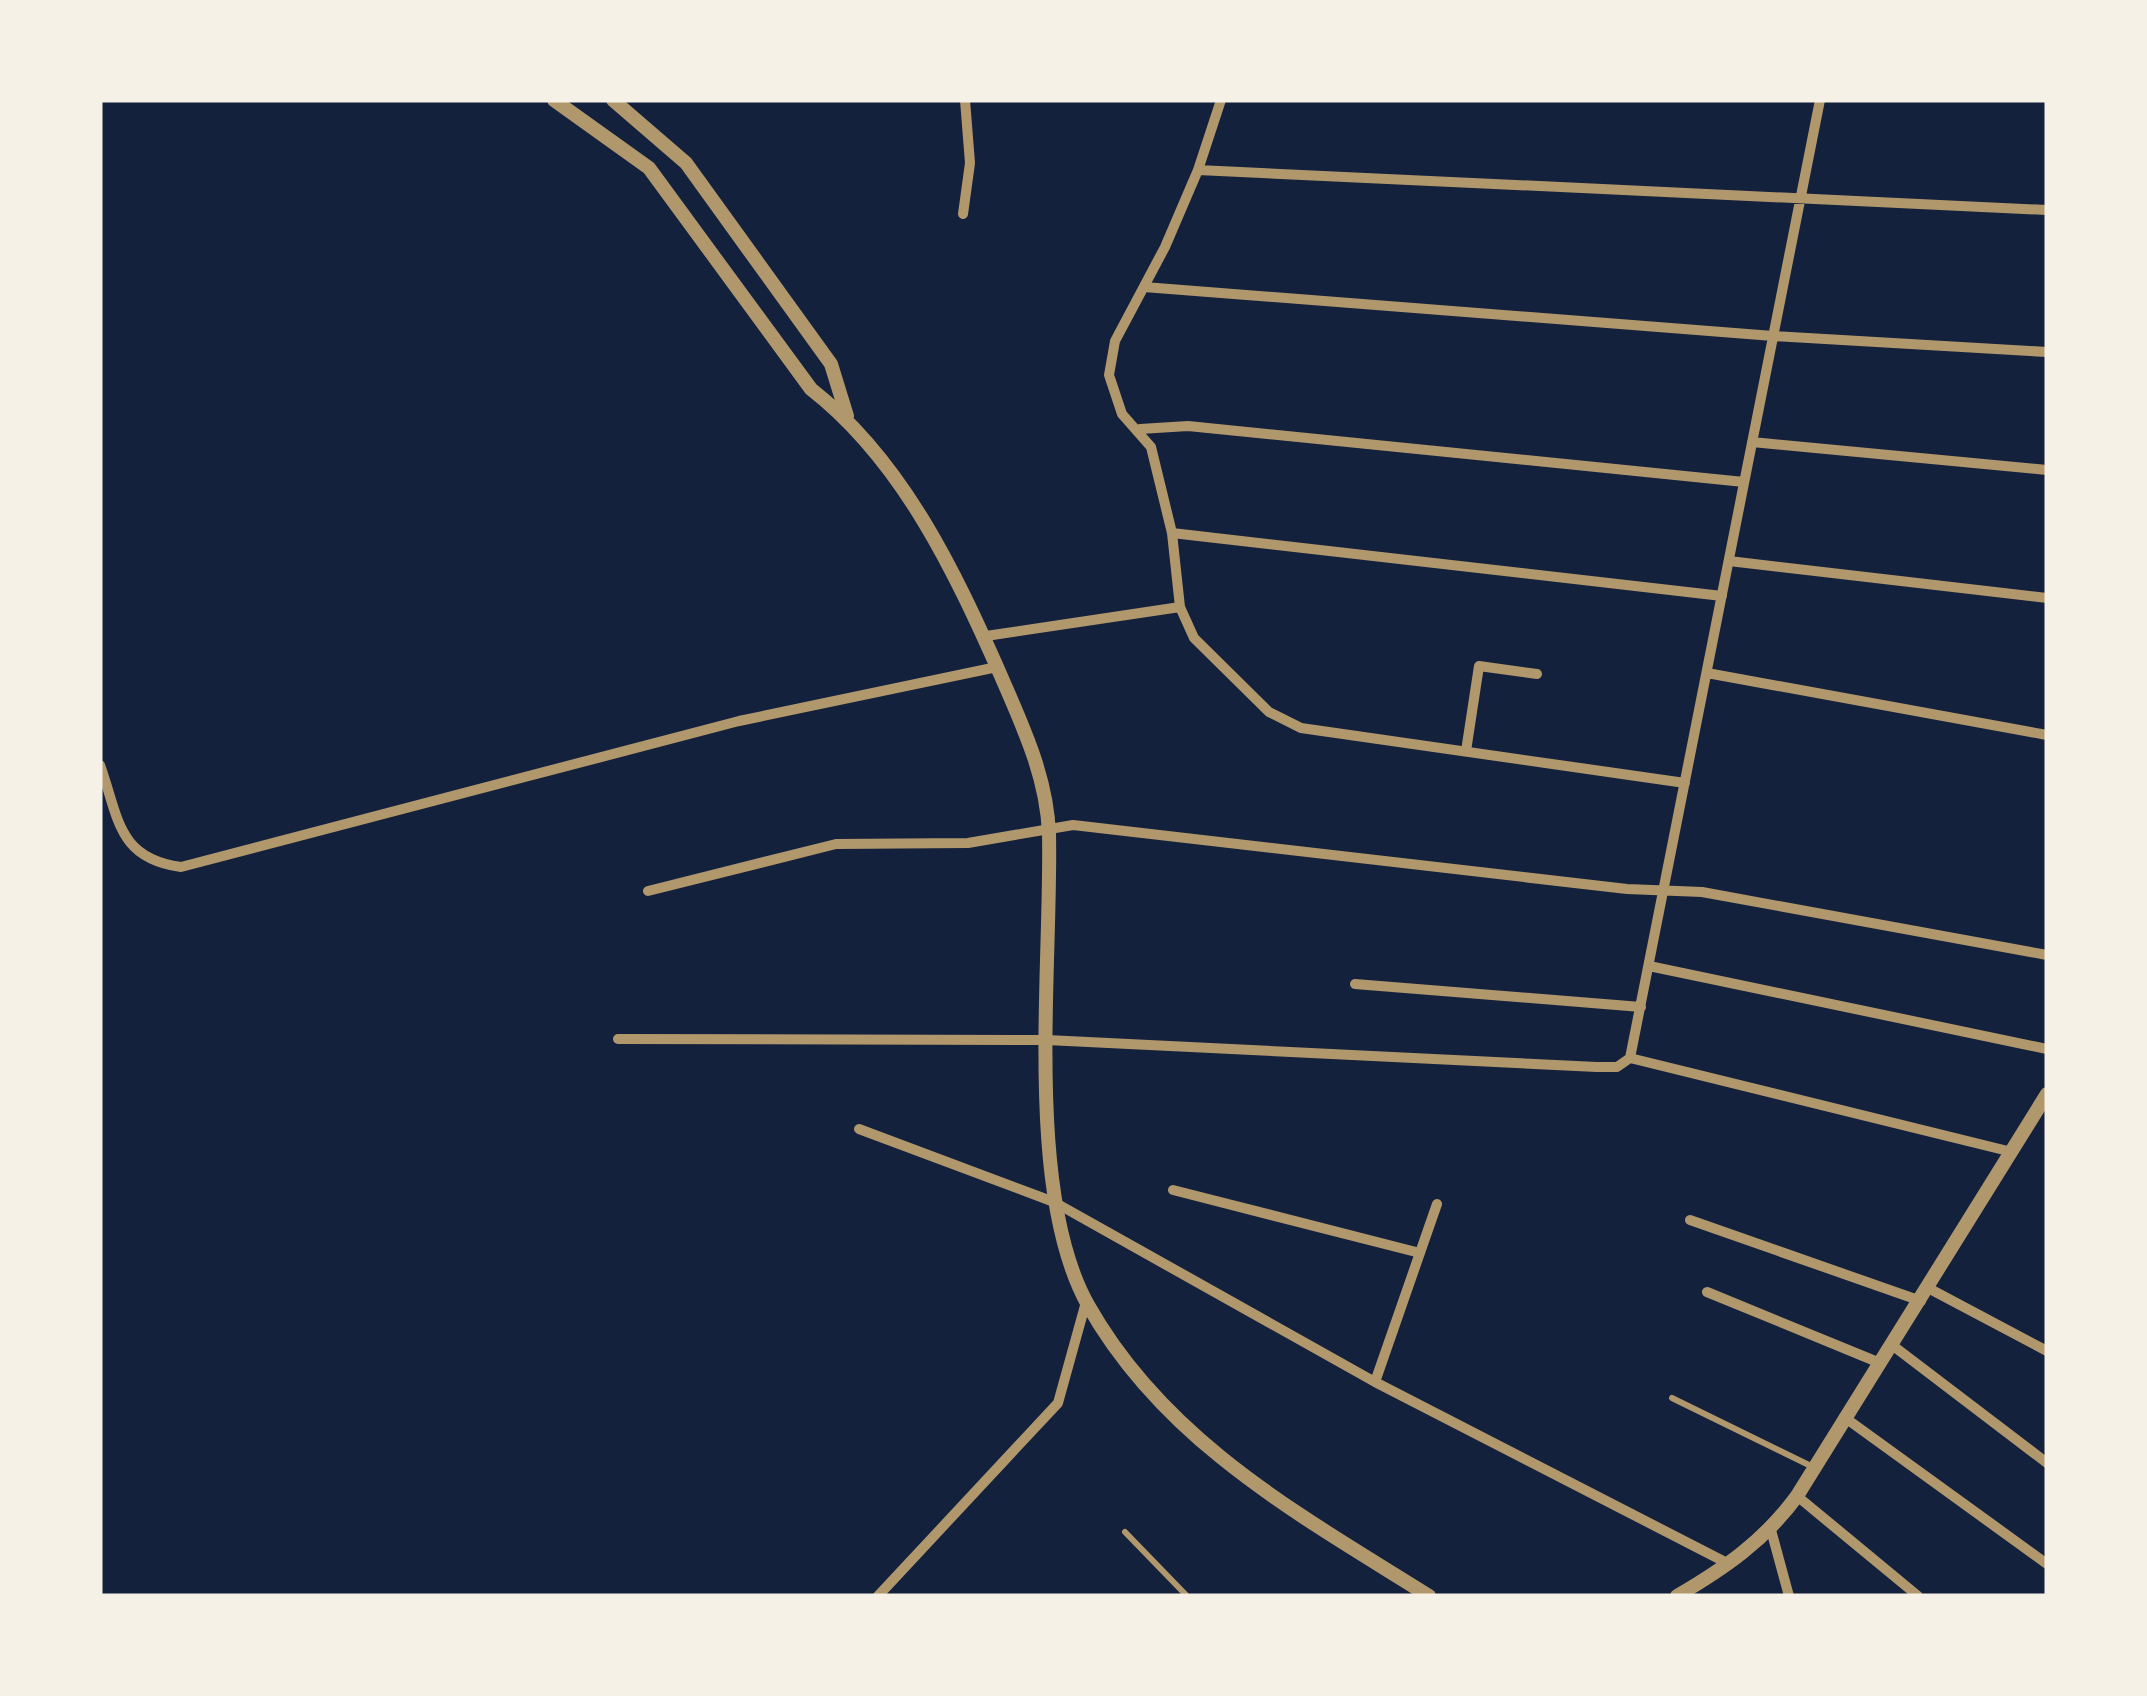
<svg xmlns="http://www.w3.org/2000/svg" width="2147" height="1696" font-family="'Alegreya Sans',sans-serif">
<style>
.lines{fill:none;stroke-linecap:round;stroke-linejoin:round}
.service{stroke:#b1986c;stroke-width:6}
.minor{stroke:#b1986c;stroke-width:10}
.tertiary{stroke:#b1986c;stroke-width:14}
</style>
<rect width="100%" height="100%" fill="#14213d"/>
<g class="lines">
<!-- service -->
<path class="service" d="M 1672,1398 L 1813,1467
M 1125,1532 L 1187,1596"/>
<!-- minor -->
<path class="minor" d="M 1221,100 L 1198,170 L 1165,247 L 1115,341 L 1109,375 L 1122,414 L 1151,447 L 1172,533 L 1180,607 L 1194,638 L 1269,712 L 1301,728 L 1685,783
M 1198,170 L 2047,210
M 963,214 L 970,163 L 965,100
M 1144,287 L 1773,336 L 2047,352
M 1140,429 L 1188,426 L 1744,482
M 1752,442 L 2047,470
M 1172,533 L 1722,596
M 1729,561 L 2047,598
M 986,636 L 1180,607
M 1707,673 L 2047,735
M 1466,751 L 1479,666 L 1537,674
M 100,765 C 119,818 117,858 181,867 L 739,721 L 997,667
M 648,891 L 836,844 L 968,843 L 1073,825 L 1627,889 L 1702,892 L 2047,955
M 1649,966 L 2047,1049
M 1355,984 L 1641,1007
M 618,1039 L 1047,1040 L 1597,1067 L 1617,1067 L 1630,1058
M 1630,1058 L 1820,100
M 1630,1058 L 2012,1152
M 859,1129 L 1054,1202 L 1375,1382 L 1729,1564
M 1173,1190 L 1420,1253
M 1690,1220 L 1921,1301
M 1930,1289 L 2047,1351
M 1707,1292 L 1880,1363
M 1892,1345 L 2047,1463
M 1375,1382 L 1437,1204
M 1844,1417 L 2047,1564
M 1797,1496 L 1918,1596
M 1771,1530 L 1789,1596
M 878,1596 L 1058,1403 L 1086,1302"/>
<!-- tertiary -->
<path class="tertiary" d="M 554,100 L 649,168 L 811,389 C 903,461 955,572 1001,676 C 1023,727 1047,777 1049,834 C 1052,966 1024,1191 1088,1305 C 1165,1442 1300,1515 1429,1596
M 613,100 L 686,163 L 831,364 L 847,416
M 1677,1596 C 1725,1568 1764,1541 1797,1496 L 2047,1094"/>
</g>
<!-- border -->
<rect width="2147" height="1696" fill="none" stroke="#f6f1e7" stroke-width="205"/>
</svg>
